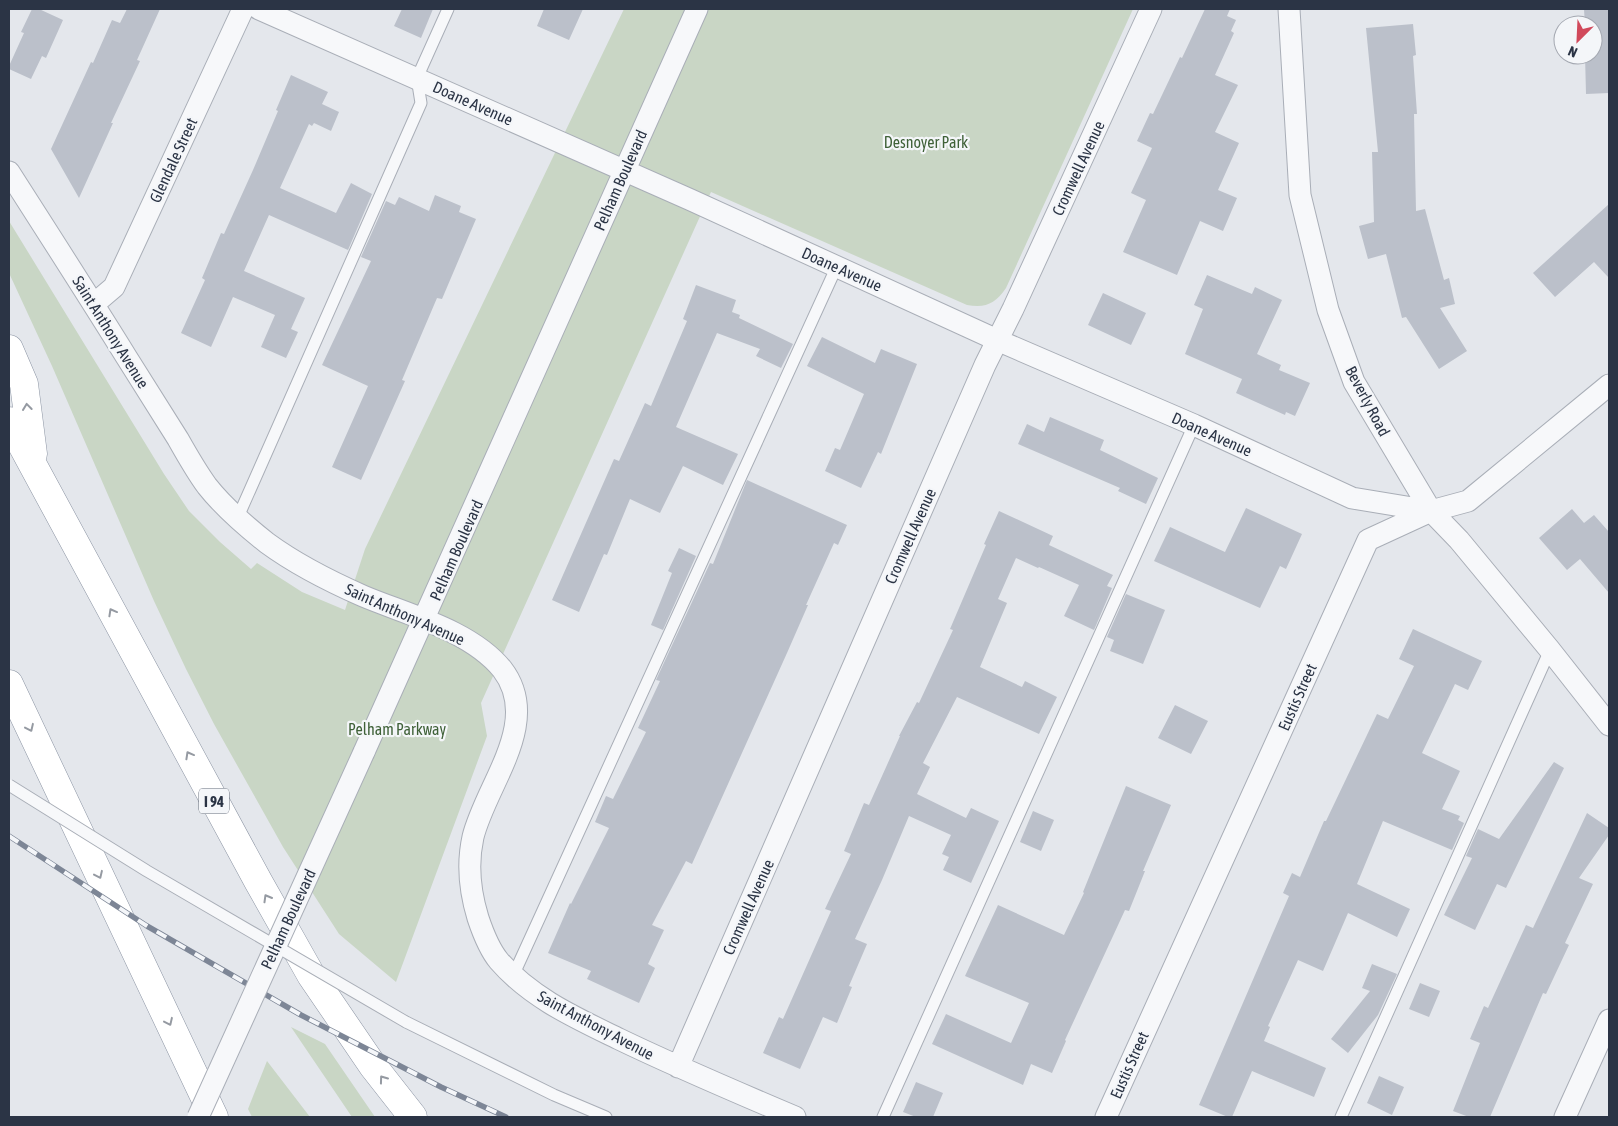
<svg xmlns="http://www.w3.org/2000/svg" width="1618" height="1126" font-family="'Asap Condensed',sans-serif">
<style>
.green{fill:#c9d6c5}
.building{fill:#bbc0ca}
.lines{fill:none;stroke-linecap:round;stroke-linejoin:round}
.service-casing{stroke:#a9aeb7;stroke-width:13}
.minor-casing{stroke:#a9aeb7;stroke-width:23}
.motorway-casing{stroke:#8b94a3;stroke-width:29}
.service{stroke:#f7f8fa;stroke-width:11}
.minor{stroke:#f7f8fa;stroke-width:21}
.motorway{stroke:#fff;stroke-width:28}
.rail-casing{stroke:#7d8696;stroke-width:5.5}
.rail{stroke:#f4f6f9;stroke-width:4;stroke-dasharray:11;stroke-linecap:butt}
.service-bridge-casing{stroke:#a9aeb7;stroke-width:13;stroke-linecap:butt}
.minor-bridge-casing{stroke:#a9aeb7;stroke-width:23;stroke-linecap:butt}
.service-bridge{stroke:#f7f8fa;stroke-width:11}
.minor-bridge{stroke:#f7f8fa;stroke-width:21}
.oneway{stroke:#959aa2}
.labels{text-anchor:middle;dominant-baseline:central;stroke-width:4.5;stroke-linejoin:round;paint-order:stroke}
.shield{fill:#f4f6f9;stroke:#676e7b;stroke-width:1}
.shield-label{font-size:15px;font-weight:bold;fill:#2b3445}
.street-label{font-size:16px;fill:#2b3445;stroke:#f4f6f9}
.park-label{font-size:16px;fill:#3f6138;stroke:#f4f6f9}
</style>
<rect width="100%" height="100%" fill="#e4e7ec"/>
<!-- green -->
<path class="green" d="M 624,9 L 1133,9 L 1006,288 C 995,304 986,308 967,305 L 711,192 L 481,703 L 487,736 L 396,982 L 339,934 L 283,847 L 214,724 L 186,669 L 154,601 L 52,366 L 9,273 L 9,221 L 164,474 L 189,511 L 220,542 L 251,569 L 257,563 L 302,592 L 345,610 L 365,549 Z
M 291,1027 L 325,1044 L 375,1117 L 352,1117 Z
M 267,1061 L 310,1117 L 252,1117 L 248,1109 Z"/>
<!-- building -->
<path class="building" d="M 32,9 L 39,9 L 63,20 L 46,58 L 42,56 L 31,79 L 9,69 L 9,66 L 24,33 L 21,32 Z
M 127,9 L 160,9 L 137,60 L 140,61 L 111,123 L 113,123 L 79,198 L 51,149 L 91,62 L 93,63 L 112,20 L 120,23 Z
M 402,9 L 433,9 L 421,38 L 394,26 Z
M 544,9 L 583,9 L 569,40 L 537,26 Z
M 1205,9 L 1230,9 L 1227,16 L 1236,20 L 1231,31 L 1234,33 L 1215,75 L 1238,85 L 1215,132 L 1239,143 L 1218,190 L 1237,198 L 1223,231 L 1200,221 L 1177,275 L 1123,252 L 1146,200 L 1131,193 L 1152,148 L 1137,141 L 1150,113 L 1153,114 L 1180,57 L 1182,58 Z
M 1584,9 L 1609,9 L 1609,93 L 1586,94 L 1585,55 L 1593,55 L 1593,25 L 1585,25 Z
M 1413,24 L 1416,55 L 1413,56 L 1417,114 L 1414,114 L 1416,211 L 1425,209 L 1444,280 L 1449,278 L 1455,304 L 1440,308 L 1467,351 L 1439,369 L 1406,317 L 1402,318 L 1386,254 L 1368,259 L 1359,226 L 1374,222 L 1372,152 L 1378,152 L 1366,28 Z
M 291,75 L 328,92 L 322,104 L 339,112 L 331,131 L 314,123 L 312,126 L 309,124 L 280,188 L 336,213 L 351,183 L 372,194 L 348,250 L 269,215 L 244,271 L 305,298 L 291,329 L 298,332 L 286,358 L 261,347 L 275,315 L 233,297 L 211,347 L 181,333 L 205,280 L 202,278 L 221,233 L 224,234 L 253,170 L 278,111 L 276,110 Z
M 435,195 L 461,206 L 459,212 L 476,219 L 442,299 L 437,298 L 402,380 L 405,381 L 361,480 L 332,467 L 368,386 L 322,365 L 371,261 L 361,257 L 386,201 L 395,205 L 399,197 L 429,211 Z
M 1609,204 L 1609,278 L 1594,262 L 1555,297 L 1533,273 Z
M 1207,275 L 1252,294 L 1255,287 L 1282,300 L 1257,354 L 1281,365 L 1279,370 L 1310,383 L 1295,416 L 1286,412 L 1285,415 L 1236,393 L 1242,379 L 1185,354 L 1203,309 L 1194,305 Z
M 696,285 L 736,300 L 732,312 L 740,315 L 739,318 L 793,344 L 781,368 L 756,356 L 760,349 L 717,333 L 676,427 L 738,454 L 723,485 L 683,466 L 660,513 L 630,499 L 607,555 L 604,554 L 579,612 L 552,600 L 614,459 L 619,461 L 645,403 L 651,406 L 687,321 L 683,319 Z
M 1103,293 L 1146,313 L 1131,345 L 1088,325 Z
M 822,337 L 875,363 L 881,349 L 917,364 L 881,454 L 878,452 L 861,488 L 825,471 L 835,448 L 840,450 L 864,394 L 807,366 Z
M 1050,417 L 1104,440 L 1100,450 L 1158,478 L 1146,504 L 1118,491 L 1120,488 L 1018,444 L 1027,424 L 1044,432 Z
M 747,480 L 847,525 L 838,545 L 834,543 L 806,605 L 808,605 L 787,653 L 692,864 L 686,861 L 652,925 L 664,930 L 648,964 L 655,968 L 639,1003 L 587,979 L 591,971 L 548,953 L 570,903 L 571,904 L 609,828 L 595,822 L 606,796 L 613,799 L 646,732 L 638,728 L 660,681 L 656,680 L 710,563 L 713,564 Z
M 1246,508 L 1302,534 L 1286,569 L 1280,566 L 1260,608 L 1154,561 L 1170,527 L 1225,552 Z
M 1572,509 L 1584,523 L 1594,515 L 1609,532 L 1609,593 L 1580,559 L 1567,570 L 1539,538 Z
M 999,511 L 1053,536 L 1049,545 L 1113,575 L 1107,586 L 1112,588 L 1094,630 L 1064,616 L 1079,585 L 1039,567 L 1038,568 L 1016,558 L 998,599 L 1007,603 L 980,667 L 1022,687 L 1025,681 L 1057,697 L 1039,734 L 957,697 L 923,763 L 930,767 L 917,794 L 966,818 L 971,808 L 999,821 L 971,883 L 943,870 L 949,857 L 942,854 L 951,835 L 909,816 L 882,880 L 855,939 L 867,944 L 849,986 L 852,987 L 837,1023 L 823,1017 L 800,1069 L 763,1053 L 779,1017 L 783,1019 L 831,911 L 825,909 L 851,854 L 844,851 L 864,803 L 869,805 L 900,736 L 899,736 L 917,702 L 919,703 L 953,630 L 950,629 L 986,545 L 984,544 Z
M 679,548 L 696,556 L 663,630 L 651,625 L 672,573 L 668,571 Z
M 1126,594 L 1165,610 L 1143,664 L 1110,651 L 1114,640 L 1107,637 Z
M 1413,629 L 1482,661 L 1468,690 L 1455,684 L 1422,753 L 1460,771 L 1442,809 L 1460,816 L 1458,820 L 1464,823 L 1452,850 L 1383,821 L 1357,884 L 1410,909 L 1397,937 L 1348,913 L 1323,971 L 1298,960 L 1268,1026 L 1270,1027 L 1264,1041 L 1326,1068 L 1314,1097 L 1252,1071 L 1232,1117 L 1228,1117 L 1199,1105 L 1289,896 L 1283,893 L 1292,873 L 1300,877 L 1324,821 L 1326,821 L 1377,714 L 1388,719 L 1414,666 L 1399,659 Z
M 1175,705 L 1208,721 L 1191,754 L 1158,738 Z
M 1554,762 L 1564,768 L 1506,888 L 1497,884 L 1475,930 L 1444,915 L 1472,858 L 1466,856 L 1478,829 L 1499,839 Z
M 1126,786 L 1171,805 L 1143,871 L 1145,871 L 1129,911 L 1125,910 L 1065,1040 L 1066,1041 L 1052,1073 L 1031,1064 L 1023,1085 L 932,1044 L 946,1014 L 1011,1043 L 1029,1003 L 965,976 L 998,905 L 1064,935 L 1084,893 L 1083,892 Z
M 1033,811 L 1054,820 L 1041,851 L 1020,842 Z
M 1587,813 L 1609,828 L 1609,835 L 1579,878 L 1593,884 L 1565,943 L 1569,945 L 1546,994 L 1543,993 L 1490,1117 L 1469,1117 L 1453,1111 L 1480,1043 L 1470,1039 L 1484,1006 L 1488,1008 L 1526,925 L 1533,928 Z
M 1372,964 L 1397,974 L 1378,1015 L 1348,1053 L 1331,1039 L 1370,991 L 1362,988 Z
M 1420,983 L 1440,991 L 1429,1017 L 1409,1009 Z
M 1379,1076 L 1404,1087 L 1392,1115 L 1367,1103 Z
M 916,1082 L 943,1093 L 933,1117 L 916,1117 L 903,1112 Z"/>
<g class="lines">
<defs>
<path id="service" d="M 238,517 L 421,103 L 417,78 L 448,9
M 513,976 L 837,266
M 406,1022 L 554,1095 L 606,1117
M 883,1117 L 1194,425
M 1341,1117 L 1550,650"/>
<path id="minor" d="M 259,9 L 691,200 L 997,340 L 1194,425 L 1352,498 L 1431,511
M 1289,9 L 1300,195 L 1328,310 L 1354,382 L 1431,511 L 1459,540 L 1550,650 L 1609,725
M 9,172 C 48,233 88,295 127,358 C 144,385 161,412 178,439 C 187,455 196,471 207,486 C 222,505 248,528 267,543 C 297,565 329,581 363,596 C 408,615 470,630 502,669 C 543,722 486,784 473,837 C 467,864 470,892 478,918 C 483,933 489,949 499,961 C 531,998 576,1018 619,1039 C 677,1067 736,1092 795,1117
M 94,304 L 114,287 L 243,9
M 364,752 L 697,9
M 678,1067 L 985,365 L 1013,309 L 1151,9
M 1106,1117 L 1368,540 L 1431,511 L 1468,501 L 1609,385
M 1565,1117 L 1609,1020"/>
<path id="motorway" d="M 9,349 L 24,384 L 33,454
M 9,421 L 258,881 L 311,975 L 373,1066 L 413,1117
M 9,684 L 214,1117"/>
</defs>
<!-- service casing -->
<use href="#service" class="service-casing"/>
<!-- minor casing -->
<use href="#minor" class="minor-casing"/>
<!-- motorway casing -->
<use href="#motorway" class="motorway-casing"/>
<!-- service -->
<use href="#service" class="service"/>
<!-- minor -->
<use href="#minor" class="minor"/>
<!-- motorway -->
<use href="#motorway" class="motorway"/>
<defs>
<path id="rail" d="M 9,836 L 147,926 L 301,1015 L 441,1087 L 506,1117"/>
</defs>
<!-- rail casing -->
<use href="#rail" class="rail-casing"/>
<!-- rail -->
<use href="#rail" class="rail"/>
<defs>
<path id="service-bridge" d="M 9,785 L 147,871 L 406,1022"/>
<path id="minor-bridge" d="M 198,1117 L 364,752"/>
</defs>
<!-- service-bridge casing -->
<use href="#service-bridge" class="service-bridge-casing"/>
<!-- minor-bridge casing -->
<use href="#minor-bridge" class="minor-bridge-casing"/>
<!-- service-bridge -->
<use href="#service-bridge" class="service-bridge"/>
<!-- minor-bridge -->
<use href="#minor-bridge" class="minor-bridge"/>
</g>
<!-- one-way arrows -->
<defs><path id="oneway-chevron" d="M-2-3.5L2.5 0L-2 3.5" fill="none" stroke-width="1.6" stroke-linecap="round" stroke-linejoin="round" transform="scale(1.25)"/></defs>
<g class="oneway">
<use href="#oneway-chevron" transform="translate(27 407) rotate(-97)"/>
<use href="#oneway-chevron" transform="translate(112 612) rotate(-119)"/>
<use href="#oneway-chevron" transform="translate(30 728) rotate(65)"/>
<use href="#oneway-chevron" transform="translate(189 755) rotate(-119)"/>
<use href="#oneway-chevron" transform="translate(99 875) rotate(65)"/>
<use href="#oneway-chevron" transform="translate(267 898) rotate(-120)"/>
<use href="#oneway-chevron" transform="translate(169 1022) rotate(65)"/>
<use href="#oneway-chevron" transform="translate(383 1079) rotate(-126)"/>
</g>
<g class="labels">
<!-- shield labels -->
<rect class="shield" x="199" y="788.5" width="30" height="25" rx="4"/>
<g class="shield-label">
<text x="214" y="801">I 94</text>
</g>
<!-- street labels -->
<g class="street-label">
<text transform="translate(473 103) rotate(24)">Doane Avenue</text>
<text transform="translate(173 160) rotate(-65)">Glendale Street</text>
<text transform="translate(1078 168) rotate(-65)">Cromwell Avenue</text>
<text transform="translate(620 180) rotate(-66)">Pelham Boulevard</text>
<text transform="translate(842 269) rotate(24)">Doane Avenue</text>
<text transform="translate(111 332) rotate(58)">Saint Anthony Avenue</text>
<text transform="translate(1368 401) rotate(62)">Beverly Road</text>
<text transform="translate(1212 434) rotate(24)">Doane Avenue</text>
<text transform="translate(910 536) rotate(-66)">Cromwell Avenue</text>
<text transform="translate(456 550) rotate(-66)">Pelham Boulevard</text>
<text transform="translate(405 614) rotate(24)">Saint Anthony Avenue</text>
<text transform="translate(1297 697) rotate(-66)">Eustis Street</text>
<text transform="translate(748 907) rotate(-66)">Cromwell Avenue</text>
<text transform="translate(288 919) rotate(-65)">Pelham Boulevard</text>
<text transform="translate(596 1025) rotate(28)">Saint Anthony Avenue</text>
<text transform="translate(1129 1065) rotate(-66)">Eustis Street</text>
</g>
<!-- park labels -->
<g class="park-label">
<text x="926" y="142">Desnoyer Park</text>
<text x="397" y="729">Pelham Parkway</text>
</g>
</g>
<!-- border -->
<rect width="1618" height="1126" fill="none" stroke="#2b3445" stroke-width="20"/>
<!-- north arrow -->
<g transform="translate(1578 40) rotate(204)"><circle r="24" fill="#f4f6f9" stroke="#a4a8b1"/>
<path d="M0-4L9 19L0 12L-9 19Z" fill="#d1495b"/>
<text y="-8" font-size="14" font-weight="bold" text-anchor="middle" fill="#2b3445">N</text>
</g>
</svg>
